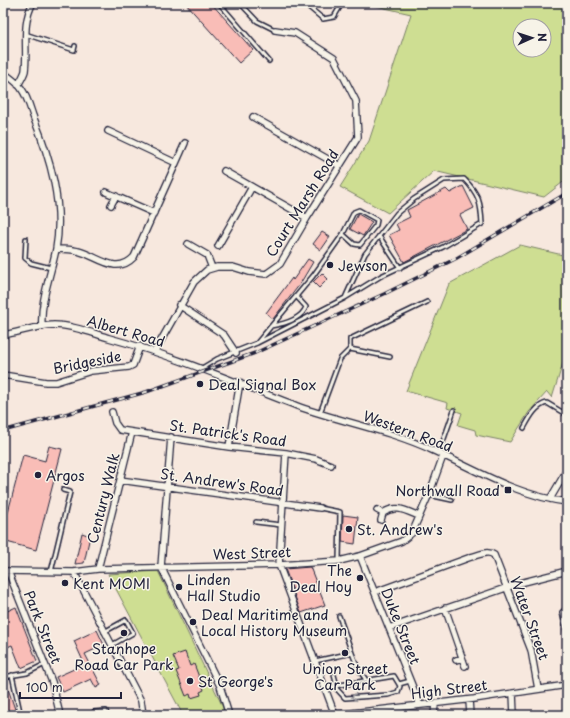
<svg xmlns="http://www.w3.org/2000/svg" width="570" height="718" font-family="'Playpen Sans',sans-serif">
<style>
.green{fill:#cede92;stroke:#788066;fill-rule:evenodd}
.building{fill:#f9bdb7;stroke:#22223b}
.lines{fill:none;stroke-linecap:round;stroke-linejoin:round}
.service-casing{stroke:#22223b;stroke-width:6}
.minor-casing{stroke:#22223b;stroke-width:8}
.service{stroke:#f7f3e8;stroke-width:3}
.minor{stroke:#f7f3e8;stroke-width:5.5}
.rail-casing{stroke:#22223b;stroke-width:3.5}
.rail{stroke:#f7f3e8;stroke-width:2;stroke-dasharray:6;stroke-linecap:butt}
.oneway{stroke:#97959a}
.poi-dot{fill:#22223b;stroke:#f7f3e8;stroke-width:1.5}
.labels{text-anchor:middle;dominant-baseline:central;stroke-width:3;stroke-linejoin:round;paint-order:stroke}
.street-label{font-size:14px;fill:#22223b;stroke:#f7f3e8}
.poi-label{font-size:14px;fill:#22223b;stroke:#f7f3e8;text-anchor:start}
</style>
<rect width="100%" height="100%" fill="#f7e8de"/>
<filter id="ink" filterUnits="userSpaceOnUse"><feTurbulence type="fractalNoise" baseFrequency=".025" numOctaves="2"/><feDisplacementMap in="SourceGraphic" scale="8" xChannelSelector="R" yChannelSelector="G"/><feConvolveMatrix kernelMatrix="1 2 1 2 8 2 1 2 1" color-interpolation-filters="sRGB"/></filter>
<g filter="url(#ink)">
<!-- green -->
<path class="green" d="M 363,3 L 567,3 L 567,179 L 544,197 L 434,171 L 388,213 L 340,187 L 369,141 L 411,14 ZM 520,26 L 544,26 L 544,50 L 520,50 Z
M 520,245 L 567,256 L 567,350 L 552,398 L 547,392 L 529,412 L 510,442 L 476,435 L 475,430 L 458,425 L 462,413 L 447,408 L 448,403 L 406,391 L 449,284 Z
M 158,571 L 222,705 L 225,715 L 183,715 L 108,574 Z"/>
<!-- building -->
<path class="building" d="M 185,3 L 211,3 L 253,50 L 239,63 Z
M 463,186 L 474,208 L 460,215 L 467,229 L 404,262 L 389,235 L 399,230 L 396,224 L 410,217 L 407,210 L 446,189 L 450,193 Z
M 358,214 L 372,222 L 363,236 L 350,229 Z
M 322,232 L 330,237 L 321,250 L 313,244 Z
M 308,259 L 313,262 L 300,284 L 273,319 L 266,313 L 292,278 L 293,280 Z
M 322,273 L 328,279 L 319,288 L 313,282 Z
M 49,446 L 62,449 L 36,550 L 3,541 L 3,531 L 23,455 L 45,461 Z
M 343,515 L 358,517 L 355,544 L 342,542 Z
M 82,533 L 90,536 L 84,563 L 75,564 Z
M 310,567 L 325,605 L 301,613 L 285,569 Z
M 16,607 L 37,661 L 21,668 L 12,645 L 3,649 L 3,613 Z
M 97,630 L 104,645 L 85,654 L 101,685 L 96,688 L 91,679 L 63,692 L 56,677 L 83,665 L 83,661 L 74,641 Z
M 185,652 L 190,666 L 194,664 L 204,690 L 200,692 L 201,695 L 191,698 L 190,694 L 186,696 L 176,671 L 179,670 L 173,656 Z
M 3,680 L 5,680 L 17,715 L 3,715 Z"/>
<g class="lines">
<defs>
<path id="service" d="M 219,3 L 269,61
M 240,3 L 257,21 L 275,30
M 304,3 L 323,19 L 334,17 L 341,5 L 339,3
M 25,34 L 74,50 L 75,46
M 379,236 L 400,268
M 26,239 L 25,258 L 31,263 L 51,268
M 271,326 C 284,324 301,320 306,307 L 296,296
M 257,343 L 345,298 L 381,276 L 443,247 L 482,224 C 481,203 479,194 464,179 L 444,180 L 414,199 L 397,213 L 365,254 L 345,298
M 350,349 L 350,339 L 427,302
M 202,368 L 217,359 L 257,343 L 313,276 L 343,234 L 354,212 L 359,210 L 377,220 L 376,225 L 360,245 L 354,244 L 343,234
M 320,413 L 340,359 L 350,349 L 390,357
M 524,428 C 529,419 536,405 547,403 L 567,415
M 439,453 L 454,410
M 429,495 L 452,500
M 320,508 L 340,512 L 339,561
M 256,522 L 281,525
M 51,572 L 70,492 L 63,490
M 567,608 L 562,612 L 567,634
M 339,616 L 352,653
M 104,632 L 126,620 L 133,633 L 112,645
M 315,661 L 352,653 L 358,668 L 366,680
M 12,675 L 20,712
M 334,675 L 337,686
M 3,677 L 27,673 L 45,664
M 399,684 L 410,681
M 325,689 L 340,685 L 394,676 L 400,686 L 398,692 L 388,695 L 345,698 L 334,686
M 94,712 L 106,711 L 107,715"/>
<path id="minor" d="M 3,72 C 9,77 17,82 21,88 C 27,96 30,107 33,116 C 50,158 64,204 56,249 C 51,275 40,300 42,327
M 18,85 C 21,80 24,75 25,71 C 28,48 21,24 33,3
M 253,117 L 340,166
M 108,131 L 176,163
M 224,171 L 307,218
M 106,192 L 154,213
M 111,205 L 116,196
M 188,244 L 207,255 L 212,268
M 218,246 L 252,187
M 56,249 C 63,249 71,249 78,251 C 98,256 116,276 134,257 L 185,143
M 179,305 L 224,335 L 236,353
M 3,335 C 20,332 36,326 54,325 C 72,325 92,333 109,338 C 175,356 234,382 297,406 C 341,422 389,430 432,450 C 476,470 518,496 567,502
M 155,351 L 194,282 L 207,270 L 217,267 L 233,267 L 249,272 L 266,274 L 280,264 L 307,218 L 358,137 L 356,101 L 334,58 L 295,33 L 275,30
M 3,375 L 46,382 L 56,382 L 91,371 L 129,367 L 133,365 L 140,346
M 112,412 L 115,423 L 120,430 L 229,447 L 286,453 L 316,459 L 331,465
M 171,437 L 161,567 L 220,686 L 229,715
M 229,447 L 240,382
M 286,453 L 279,565 L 335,715
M 120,480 L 320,508
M 550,499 L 567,470
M 377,510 L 383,513 L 381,520
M 383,513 C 396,504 406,511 419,516
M 360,556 L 420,705
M 98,569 L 132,432
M 3,571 L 74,572 L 98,569 L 279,565 L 339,561 L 360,556 L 402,541 L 412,533 L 430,492 L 443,456
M 8,571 L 52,682 L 60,715
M 74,572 L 141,701 L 143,715
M 375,592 L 471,557 C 479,555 487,550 494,555 L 531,650 L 538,689
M 445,608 L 465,666
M 389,628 L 520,583 L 567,571
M 456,660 L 462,658
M 513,693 L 514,715
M 469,700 L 470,715
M 334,715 L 474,699 L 567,685
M 434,715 L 435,704"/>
</defs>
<!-- service casing -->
<use href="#service" class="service-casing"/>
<!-- minor casing -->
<use href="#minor" class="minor-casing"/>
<!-- service -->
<use href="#service" class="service"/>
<!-- minor -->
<use href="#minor" class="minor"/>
<defs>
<path id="rail" d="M 3,431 L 146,392 L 255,353 L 384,294 L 455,259 L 567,193"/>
</defs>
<!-- rail casing -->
<use href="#rail" class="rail-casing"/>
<!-- rail -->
<use href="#rail" class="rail"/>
</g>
<!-- one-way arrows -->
<defs><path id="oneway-chevron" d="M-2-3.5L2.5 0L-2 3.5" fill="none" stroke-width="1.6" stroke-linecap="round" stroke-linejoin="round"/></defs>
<use class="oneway" href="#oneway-chevron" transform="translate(354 697) rotate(176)"/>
</g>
<!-- markers -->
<g class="poi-dot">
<circle cx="330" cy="265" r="4"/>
<circle cx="200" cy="384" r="4"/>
<circle cx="38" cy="475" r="4"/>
<rect x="504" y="486" width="8" height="8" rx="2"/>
<circle cx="349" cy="529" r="4"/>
<circle cx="360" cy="578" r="4"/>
<circle cx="65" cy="583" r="4"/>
<circle cx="179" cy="587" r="4"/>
<circle cx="193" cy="622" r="4"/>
<circle cx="124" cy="633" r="4"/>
<circle cx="345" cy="653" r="4"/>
<circle cx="190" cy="681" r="4"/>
</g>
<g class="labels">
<!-- street labels -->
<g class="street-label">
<text transform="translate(302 203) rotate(-58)">Court Marsh Road</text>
<text transform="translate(126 331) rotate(16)">Albert Road</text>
<text transform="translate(87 362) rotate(-11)">Bridgeside</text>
<text transform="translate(408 431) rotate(20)">Western Road</text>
<text transform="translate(228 433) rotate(8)">St. Patrick's Road</text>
<text transform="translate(222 482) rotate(8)">St. Andrew's Road</text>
<text transform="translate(103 498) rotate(-76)">Century Walk</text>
<text transform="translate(252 553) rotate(-2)">West Street</text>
<text transform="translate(530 618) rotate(70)">Water Street</text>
<text transform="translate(401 626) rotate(68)">Duke Street</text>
<text transform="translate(43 627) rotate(68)">Park Street</text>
<text transform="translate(449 689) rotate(-7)">High Street</text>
</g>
<!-- poi labels -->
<g class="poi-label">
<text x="338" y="265">Jewson</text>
<text x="208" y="384">Deal Signal Box</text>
<text x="46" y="475">Argos</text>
<text x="500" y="490" text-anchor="end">Northwall Road</text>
<text x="357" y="529">St. Andrew's</text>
<text x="352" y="570" text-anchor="end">The<tspan x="352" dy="16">Deal Hoy</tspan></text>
<text x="187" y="579">Linden<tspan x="187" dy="16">Hall Studio</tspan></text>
<text x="73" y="583">Kent MOMI</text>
<text x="201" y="614">Deal Maritime and<tspan x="201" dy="16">Local History Museum</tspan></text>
<text x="124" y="648" text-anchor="middle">Stanhope<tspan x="124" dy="16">Road Car Park</tspan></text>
<text x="345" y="668" text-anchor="middle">Union Street<tspan x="345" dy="16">Car Park</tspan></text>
<text x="198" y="681">St George's</text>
</g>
</g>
<!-- margin -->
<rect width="570" height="718" fill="none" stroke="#f7f3e8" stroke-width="16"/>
<rect x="8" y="8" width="554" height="702" fill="none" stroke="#22223b" stroke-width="1.5" filter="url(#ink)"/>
<!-- north arrow -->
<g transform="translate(532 38) rotate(87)"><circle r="19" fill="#f7f3e8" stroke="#a29fa3"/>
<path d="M0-3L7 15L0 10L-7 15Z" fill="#22223b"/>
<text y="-6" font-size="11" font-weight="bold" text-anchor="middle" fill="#22223b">N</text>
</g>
<!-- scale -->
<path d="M20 692v6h101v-6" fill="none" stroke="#22223b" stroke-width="2"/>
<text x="26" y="692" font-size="12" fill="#22223b" stroke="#f7f3e8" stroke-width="3" paint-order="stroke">100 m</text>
</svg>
